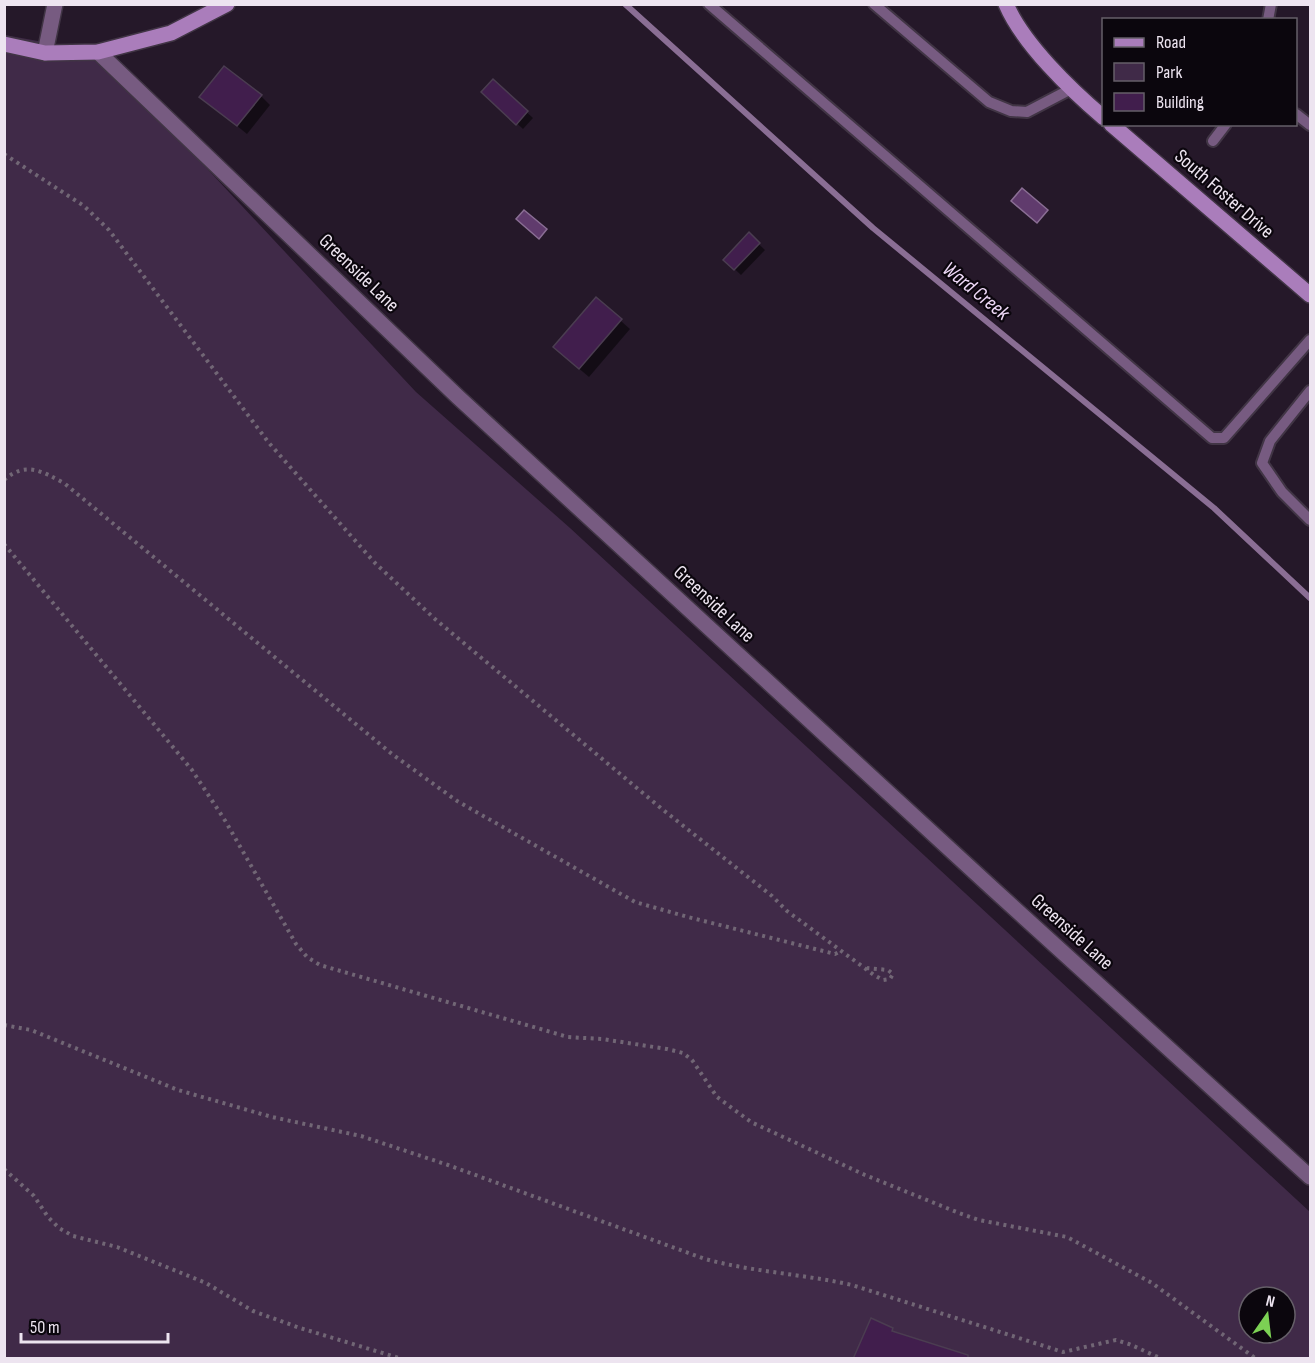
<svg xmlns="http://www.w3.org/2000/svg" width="1315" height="1363" font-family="'Sofia Sans Condensed',sans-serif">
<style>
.green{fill:#402a48;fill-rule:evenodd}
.water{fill:#603b6d;stroke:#8a6e94;stroke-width:1.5}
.shadow{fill:#0007}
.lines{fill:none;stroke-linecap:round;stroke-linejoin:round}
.stream{stroke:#8a6e94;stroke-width:6}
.building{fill:#411e4d;stroke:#4b3d51;stroke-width:1.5}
.lane-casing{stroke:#413545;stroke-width:14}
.street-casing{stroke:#413545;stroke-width:18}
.secondary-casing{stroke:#413545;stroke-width:18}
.path{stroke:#716675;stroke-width:4;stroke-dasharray:3 4.5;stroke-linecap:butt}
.lane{stroke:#775b81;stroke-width:10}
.street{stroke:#775b81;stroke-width:15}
.secondary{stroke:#aa7dbb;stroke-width:15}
.labels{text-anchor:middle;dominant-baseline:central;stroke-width:4.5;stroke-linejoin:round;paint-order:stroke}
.street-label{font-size:20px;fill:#ede4f0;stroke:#0b060d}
.water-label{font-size:21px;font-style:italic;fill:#efd9f8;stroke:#0b060d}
</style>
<rect width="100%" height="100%" fill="#251829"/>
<!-- green -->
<path class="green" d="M 5,35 L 98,52 L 416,392 L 570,528 L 1310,1212 L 1310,1358 L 5,1358 ZM 1249,1297 L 1285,1297 L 1285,1333 L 1249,1333 Z"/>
<!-- water -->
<path class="water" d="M 1022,188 L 1048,210 L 1037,223 L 1011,201 Z
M 524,210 L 547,229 L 539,239 L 516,219 Z"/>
<!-- shadow -->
<path class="shadow" d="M 493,81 L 533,118 L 523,129 L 483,92 Z
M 261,96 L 270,105 L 247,134 L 201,97 Z
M 749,235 L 765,250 L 741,275 L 725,260 Z
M 596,299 L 630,329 L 589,377 L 564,356 Z"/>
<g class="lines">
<!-- stream -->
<path class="stream" d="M 625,4 L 873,228 L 1214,508 L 1310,598"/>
</g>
<!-- building -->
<path class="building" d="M 224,66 L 262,95 L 237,126 L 199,97 Z
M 493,79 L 528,111 L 516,125 L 481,92 Z
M 749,232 L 760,243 L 734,270 L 723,260 Z
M 596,297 L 622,319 L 579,369 L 553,347 Z
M 871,1318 L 893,1328 L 892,1331 L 968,1355 L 968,1359 L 853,1359 Z"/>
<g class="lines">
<defs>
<path id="lane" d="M 709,4 L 1212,438 L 1224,438 L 1310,340
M 874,4 L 989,102 L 1011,111 L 1027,112 L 1071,89
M 1268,20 L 1271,4
M 1296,114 L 1310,125
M 1213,141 L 1226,124
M 1310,391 L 1270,441 L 1262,463 L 1282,492 L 1310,520"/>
<path id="street" d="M 98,52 L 458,397 L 992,888 L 1310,1177
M 45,53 L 55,4"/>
<path id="secondary" d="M 1006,4 C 1023,44 1071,90 1104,118
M 4,44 L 45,53 L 98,52 L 171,33 L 227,4
M 1111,124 L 1310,295"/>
</defs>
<!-- lane casing -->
<use href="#lane" class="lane-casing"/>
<!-- street casing -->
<use href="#street" class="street-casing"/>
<!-- secondary casing -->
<use href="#secondary" class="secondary-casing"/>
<!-- path -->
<path class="path" d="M 4,154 L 84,206 L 109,230 L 269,443 L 375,563 L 435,619 L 662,809 L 772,896 L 787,911 L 874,975 L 883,980 L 890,979 L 893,974 L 888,970 L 867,968
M 4,480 C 26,461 41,471 64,483 L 392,754 L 457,801 L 635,902 L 688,917 L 835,954 L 841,951
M 4,544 L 192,770 L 226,822 L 296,944 L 307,957 L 320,965 L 568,1037 L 602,1039 L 667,1049 L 683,1053 L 692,1060 L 717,1097 L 751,1122 L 865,1175 L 959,1213 L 979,1220 L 1067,1237 L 1152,1283 L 1255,1358
M 4,1025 L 31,1030 L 178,1090 L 272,1117 L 361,1136 L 448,1165 L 705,1259 C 753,1272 803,1274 852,1285 L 1063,1352 L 1116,1340 L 1129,1344 L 1160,1358
M 4,1169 L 34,1196 L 48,1217 L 59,1228 L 73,1236 L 117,1247 L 206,1283 L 253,1311 L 300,1328 L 399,1358"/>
<!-- lane -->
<use href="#lane" class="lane"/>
<!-- street -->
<use href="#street" class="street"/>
<!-- secondary -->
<use href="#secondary" class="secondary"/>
</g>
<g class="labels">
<!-- street labels -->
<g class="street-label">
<text transform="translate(1224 194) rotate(41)">South Foster Drive</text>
<text transform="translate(359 273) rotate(44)">Greenside Lane</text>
<text transform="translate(714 604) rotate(43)">Greenside Lane</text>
<text transform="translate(1072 932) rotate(42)">Greenside Lane</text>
</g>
<!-- water labels -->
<g class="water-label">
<text transform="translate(976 291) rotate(39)">Ward Creek</text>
</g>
</g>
<!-- border -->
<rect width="1315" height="1363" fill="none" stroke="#ede4f0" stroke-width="12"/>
<!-- legend -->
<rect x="1102" y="18" width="195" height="108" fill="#0b060d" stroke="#655f68" stroke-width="1.5"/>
<rect x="1114" y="38" width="30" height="9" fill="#aa7dbb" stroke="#655f68" stroke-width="1.5"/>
<text x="1156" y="48" font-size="18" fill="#ede4f0">Road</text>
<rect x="1114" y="63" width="30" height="18" fill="#402a48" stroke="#655f68" stroke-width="1.5"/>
<text x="1156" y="78" font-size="18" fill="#ede4f0">Park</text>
<rect x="1114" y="93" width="30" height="18" fill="#411e4d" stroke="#655f68" stroke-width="1.5"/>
<text x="1156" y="108" font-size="18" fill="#ede4f0">Building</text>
<!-- north arrow -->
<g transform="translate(1267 1315) rotate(14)"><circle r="28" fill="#0b060d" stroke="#655f68" stroke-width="1.5"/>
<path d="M0-4.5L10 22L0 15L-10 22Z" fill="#7cd154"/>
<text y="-9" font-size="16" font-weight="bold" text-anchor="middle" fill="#ede4f0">N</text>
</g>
<!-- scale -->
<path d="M21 1333v9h147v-9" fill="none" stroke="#ede4f0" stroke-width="3"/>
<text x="30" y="1333" font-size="18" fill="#ede4f0" stroke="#0b060d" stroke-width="4.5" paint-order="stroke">50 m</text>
</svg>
